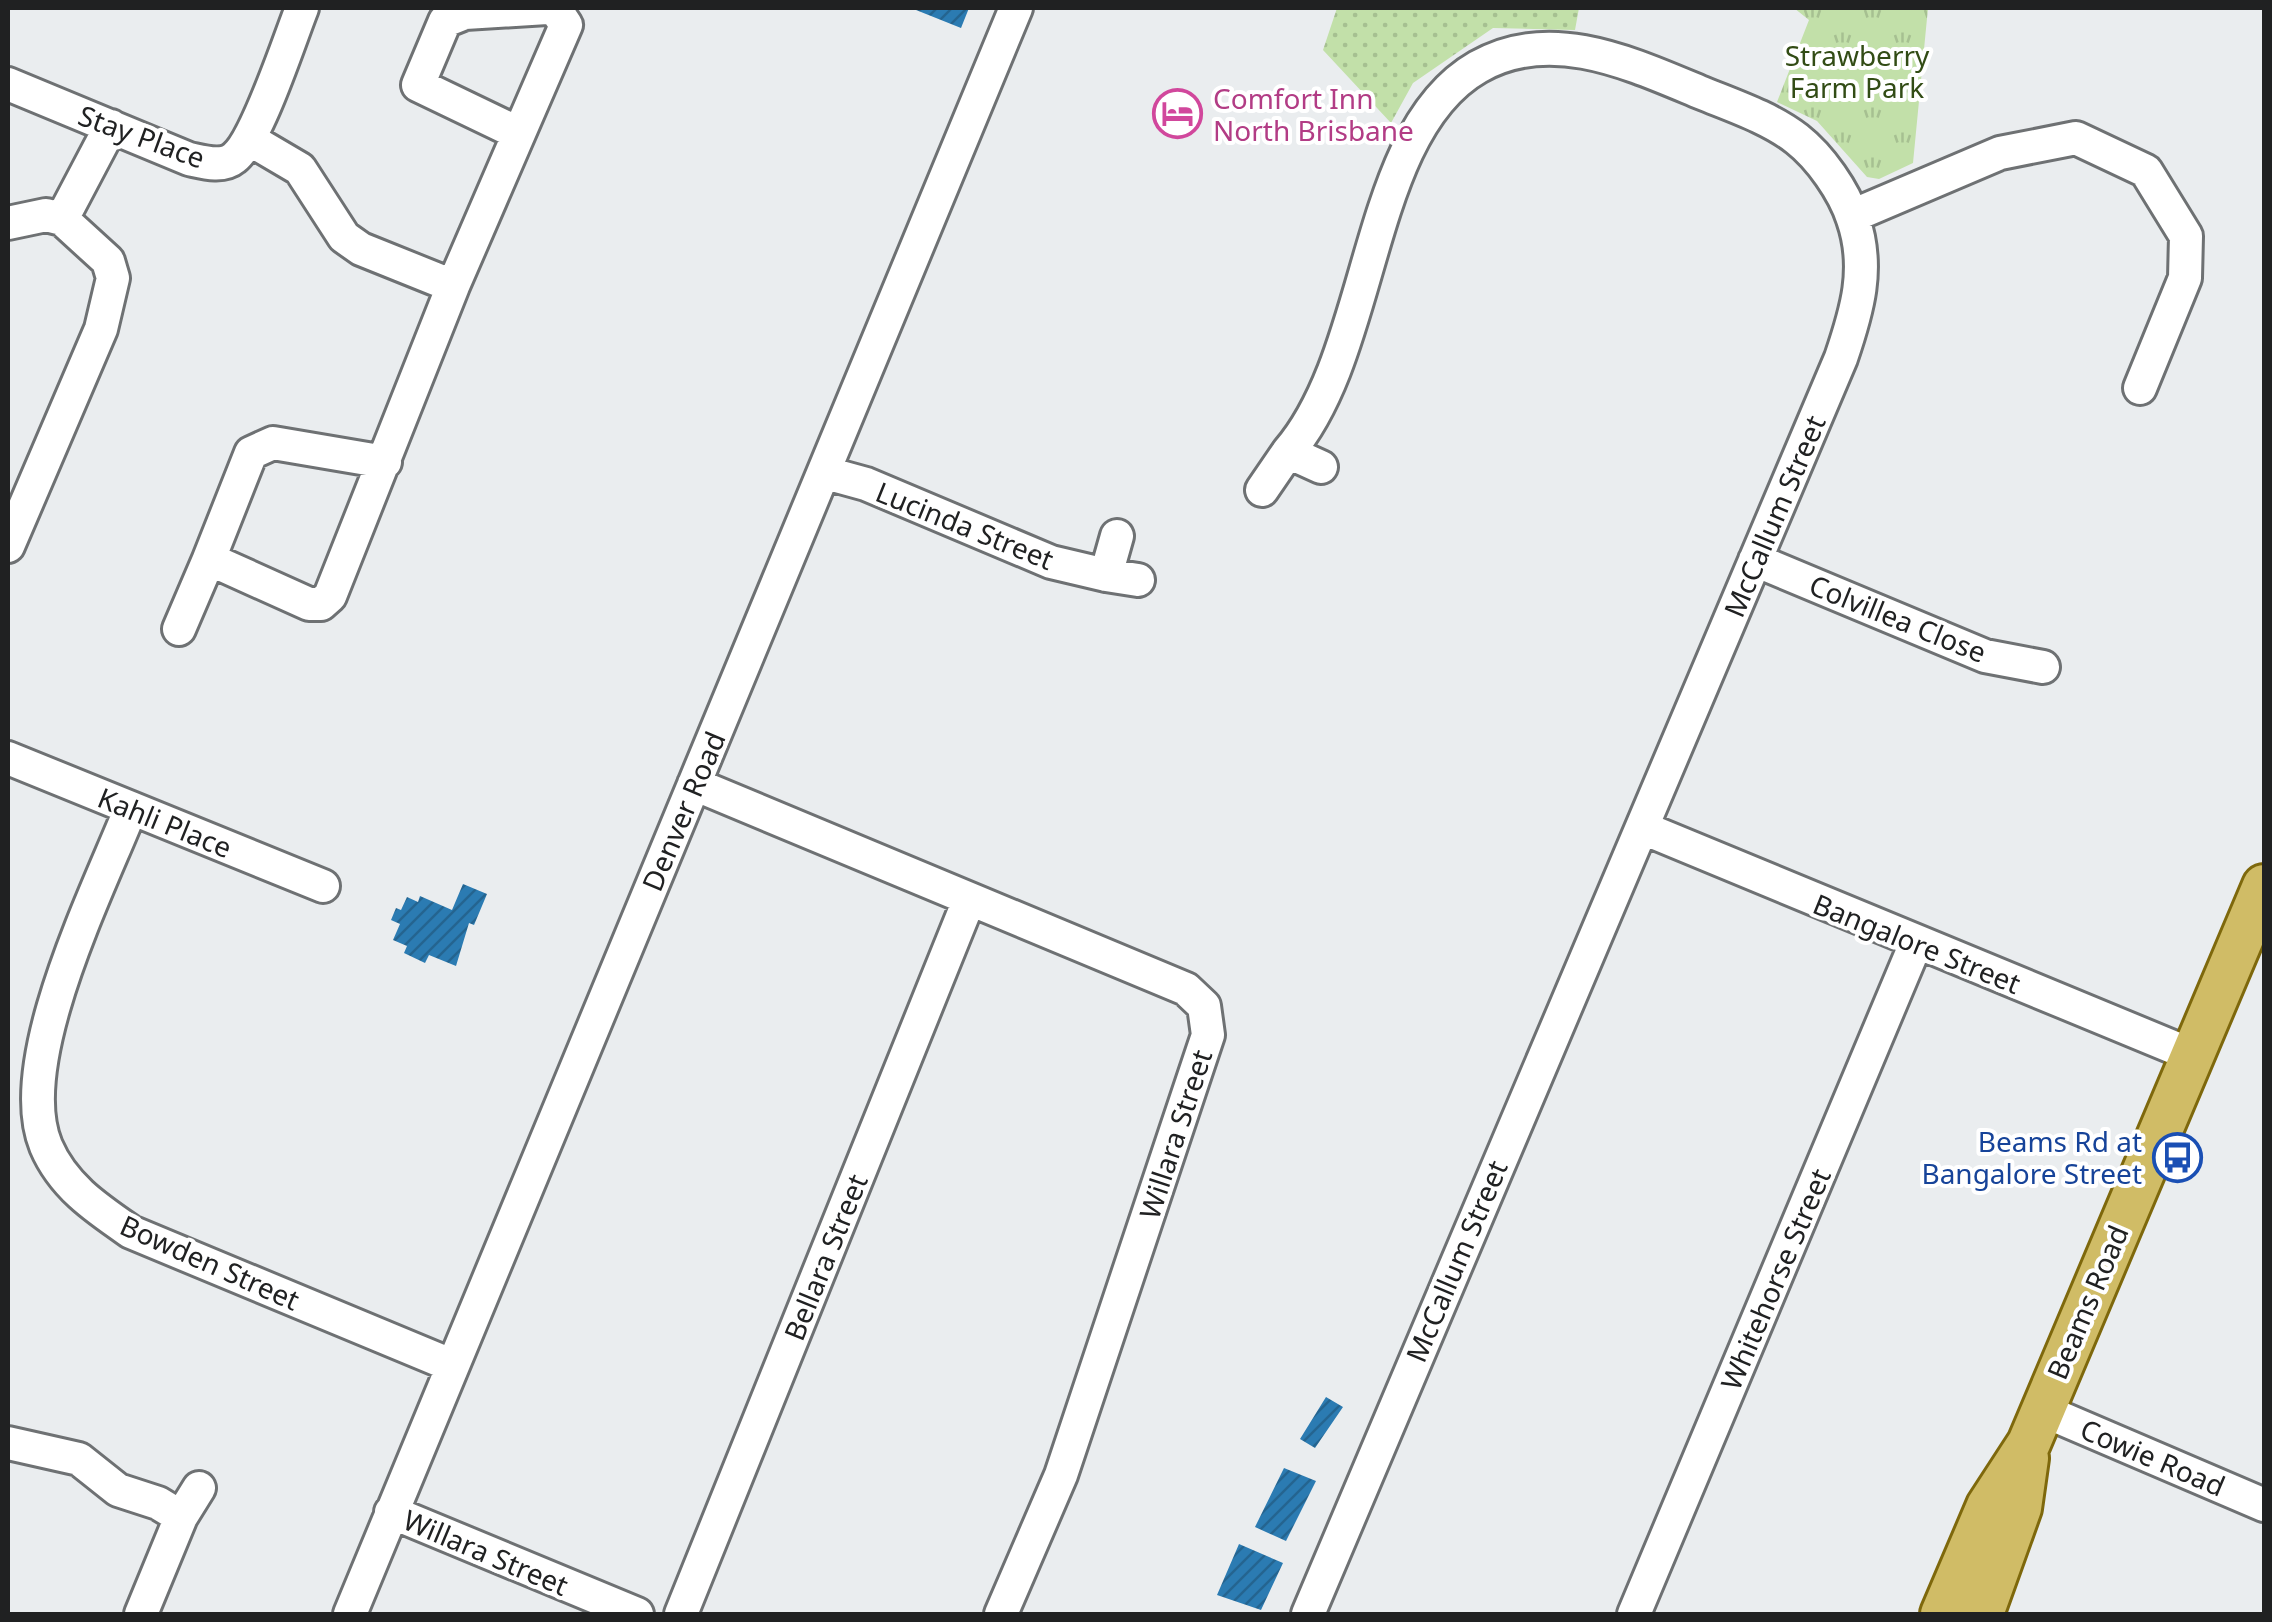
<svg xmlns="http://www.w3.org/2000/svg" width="2272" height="1622" font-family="'Noto Sans',sans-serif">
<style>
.grass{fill:url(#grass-dots)}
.park{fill:url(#park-tufts)}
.building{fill:url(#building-hatch)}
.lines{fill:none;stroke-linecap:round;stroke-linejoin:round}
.minor-casing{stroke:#6e7173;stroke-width:38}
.major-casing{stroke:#7e680c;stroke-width:48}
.minor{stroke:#fff;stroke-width:32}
.major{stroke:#d0bc66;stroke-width:42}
.labels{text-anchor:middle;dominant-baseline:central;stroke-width:8;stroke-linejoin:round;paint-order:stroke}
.park-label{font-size:28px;fill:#324c15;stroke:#fff}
.hotel-label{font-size:28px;fill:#b23c85;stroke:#fff;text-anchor:start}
.street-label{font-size:28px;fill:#202122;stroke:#fff}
.transit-label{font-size:28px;fill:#164399;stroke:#fff;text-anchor:end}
</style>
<defs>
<pattern id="grass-dots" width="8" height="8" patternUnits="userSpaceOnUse" patternTransform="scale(2.5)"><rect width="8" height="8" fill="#c2e0a9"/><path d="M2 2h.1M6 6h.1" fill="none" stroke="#a6c091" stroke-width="1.8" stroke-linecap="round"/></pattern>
<pattern id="park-tufts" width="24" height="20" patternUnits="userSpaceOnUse" patternTransform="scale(2.5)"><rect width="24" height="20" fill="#c2e0a9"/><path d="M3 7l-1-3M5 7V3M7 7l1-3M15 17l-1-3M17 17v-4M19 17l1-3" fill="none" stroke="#a6c091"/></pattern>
<pattern id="building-hatch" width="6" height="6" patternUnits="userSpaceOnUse" patternTransform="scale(2.5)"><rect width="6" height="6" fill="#2b7bb2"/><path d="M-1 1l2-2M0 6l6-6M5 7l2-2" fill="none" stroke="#246490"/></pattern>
</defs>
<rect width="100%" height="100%" fill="#eaedef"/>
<!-- grass -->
<path class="grass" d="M 1337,8 L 1579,8 L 1575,30 L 1493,28 L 1413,83 L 1391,123 L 1323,50 Z"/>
<!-- park -->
<path class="park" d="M 1794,8 L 1928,8 L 1913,163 L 1879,179 L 1867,177 L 1817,121 L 1777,102 L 1809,20 Z"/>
<!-- building -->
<path class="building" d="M 911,8 L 969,8 L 961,28 Z
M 463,884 L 487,894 L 474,925 L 469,923 L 456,966 L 429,955 L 425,963 L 404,953 L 407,946 L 393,940 L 400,924 L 391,920 L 396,908 L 401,910 L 407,897 L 418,902 L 420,896 L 452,910 Z
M 1326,1397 L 1343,1407 L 1315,1448 L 1300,1439 Z
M 1284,1468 L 1316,1481 L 1286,1541 L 1255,1527 Z
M 1239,1544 L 1283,1563 L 1261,1610 L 1217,1595 Z"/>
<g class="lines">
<defs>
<path id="minor" d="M 8,84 L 189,159 C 203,162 222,168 234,158 C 257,141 290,38 302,8
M 249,139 L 300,169 L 344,237 L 361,249 L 453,286
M 1852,216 L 2000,153 L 2076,138 L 2146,171 L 2186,236 L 2185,278 L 2140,388
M 62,219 L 111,126
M 8,223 L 46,215 L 62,219 L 108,261 L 113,278 L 101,329 L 8,546
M 1288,452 C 1376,350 1364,132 1478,67 C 1551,25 1632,64 1702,93 C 1734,106 1770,118 1797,139 C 1820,157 1844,191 1853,219 C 1870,268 1857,311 1841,358 L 1308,1614
M 385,462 L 273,443 L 251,453 L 209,559 L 309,604 L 321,604 L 330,596 L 453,286 L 566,25 L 556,10 L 547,8 L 465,13 L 445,21 L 418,85 L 518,133
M 826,473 L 866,484 L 1051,562 L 1106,575
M 1262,490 L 1288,452 L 1321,467
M 1117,536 L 1106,575 L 1138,580
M 1755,560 L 1985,656 L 2043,667
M 179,629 L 209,559
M 8,758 L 323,886
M 694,784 L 1186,989 L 1204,1006 L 1208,1035 L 1061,1475 L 1001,1614
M 131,808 C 99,889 11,1062 46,1146 C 63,1186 96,1208 131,1232 L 451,1365
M 1643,828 L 2192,1055
M 2042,1410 L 2264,1505
M 8,1443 L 79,1459 L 118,1490 L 158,1503 L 181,1517
M 391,1512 L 637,1614
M 141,1614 L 181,1517 L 199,1488
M 350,1614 L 1016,8
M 681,1614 L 969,900
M 1634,1614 L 1916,943"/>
<path id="major" d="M 1942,1614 L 1988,1506 L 2029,1443 L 2264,886
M 1982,1614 L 2020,1508 L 2027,1458"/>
</defs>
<!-- minor casing -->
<use href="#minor" class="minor-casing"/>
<!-- major casing -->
<use href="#major" class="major-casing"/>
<!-- minor -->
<use href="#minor" class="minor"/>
<!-- major -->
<use href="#major" class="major"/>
</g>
<!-- icons -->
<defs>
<symbol id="hotel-ring" viewBox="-11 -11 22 22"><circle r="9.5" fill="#fff" stroke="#d1479c" stroke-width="1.5"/><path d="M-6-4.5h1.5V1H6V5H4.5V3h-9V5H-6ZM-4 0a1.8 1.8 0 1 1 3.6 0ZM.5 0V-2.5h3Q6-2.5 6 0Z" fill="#d1479c"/></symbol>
<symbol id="bus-ring" viewBox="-11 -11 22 22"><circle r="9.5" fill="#fff" stroke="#1a4fb4" stroke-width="1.5"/><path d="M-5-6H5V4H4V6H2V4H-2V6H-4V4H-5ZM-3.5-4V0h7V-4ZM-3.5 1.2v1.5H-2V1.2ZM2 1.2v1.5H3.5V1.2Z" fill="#1a4fb4"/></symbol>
</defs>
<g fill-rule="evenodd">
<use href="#hotel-ring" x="1150" y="86" width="55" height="55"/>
<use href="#bus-ring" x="2150" y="1130" width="55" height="55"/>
</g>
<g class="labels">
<!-- park labels -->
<g class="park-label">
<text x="1857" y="55">Strawberry<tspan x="1857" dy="32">Farm Park</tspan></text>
</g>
<!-- hotel labels -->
<g class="hotel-label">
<text x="1213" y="98">Comfort Inn<tspan x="1213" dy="32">North Brisbane</tspan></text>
</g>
<!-- street labels -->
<g class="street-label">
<text transform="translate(142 136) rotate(20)">Stay Place</text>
<text transform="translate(1774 516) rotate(-67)">McCallum Street</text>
<text transform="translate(965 525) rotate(22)">Lucinda Street</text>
<text transform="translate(1898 618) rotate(22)">Colvillea Close</text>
<text transform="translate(683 811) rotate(-67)">Denver Road</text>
<text transform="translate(165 822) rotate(22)">Kahli Place</text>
<text transform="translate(1917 943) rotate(22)">Bangalore Street</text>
<text transform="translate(1175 1134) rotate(-72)">Willara Street</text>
<text transform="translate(825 1257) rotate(-68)">Bellara Street</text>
<text transform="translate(1456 1261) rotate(-67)">McCallum Street</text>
<text transform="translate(210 1262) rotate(24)">Bowden Street</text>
<text transform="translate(1775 1279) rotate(-67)">Whitehorse Street</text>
<text transform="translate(2087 1302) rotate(-67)">Beams Road</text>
<text transform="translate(2153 1457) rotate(23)">Cowie Road</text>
<text transform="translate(486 1552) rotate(23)">Willara Street</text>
</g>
<!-- transit labels -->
<g class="transit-label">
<text x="2142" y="1141">Beams Rd at<tspan x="2142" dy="32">Bangalore Street</tspan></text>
</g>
</g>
<!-- border -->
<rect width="2272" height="1622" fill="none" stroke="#202122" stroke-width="20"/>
</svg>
